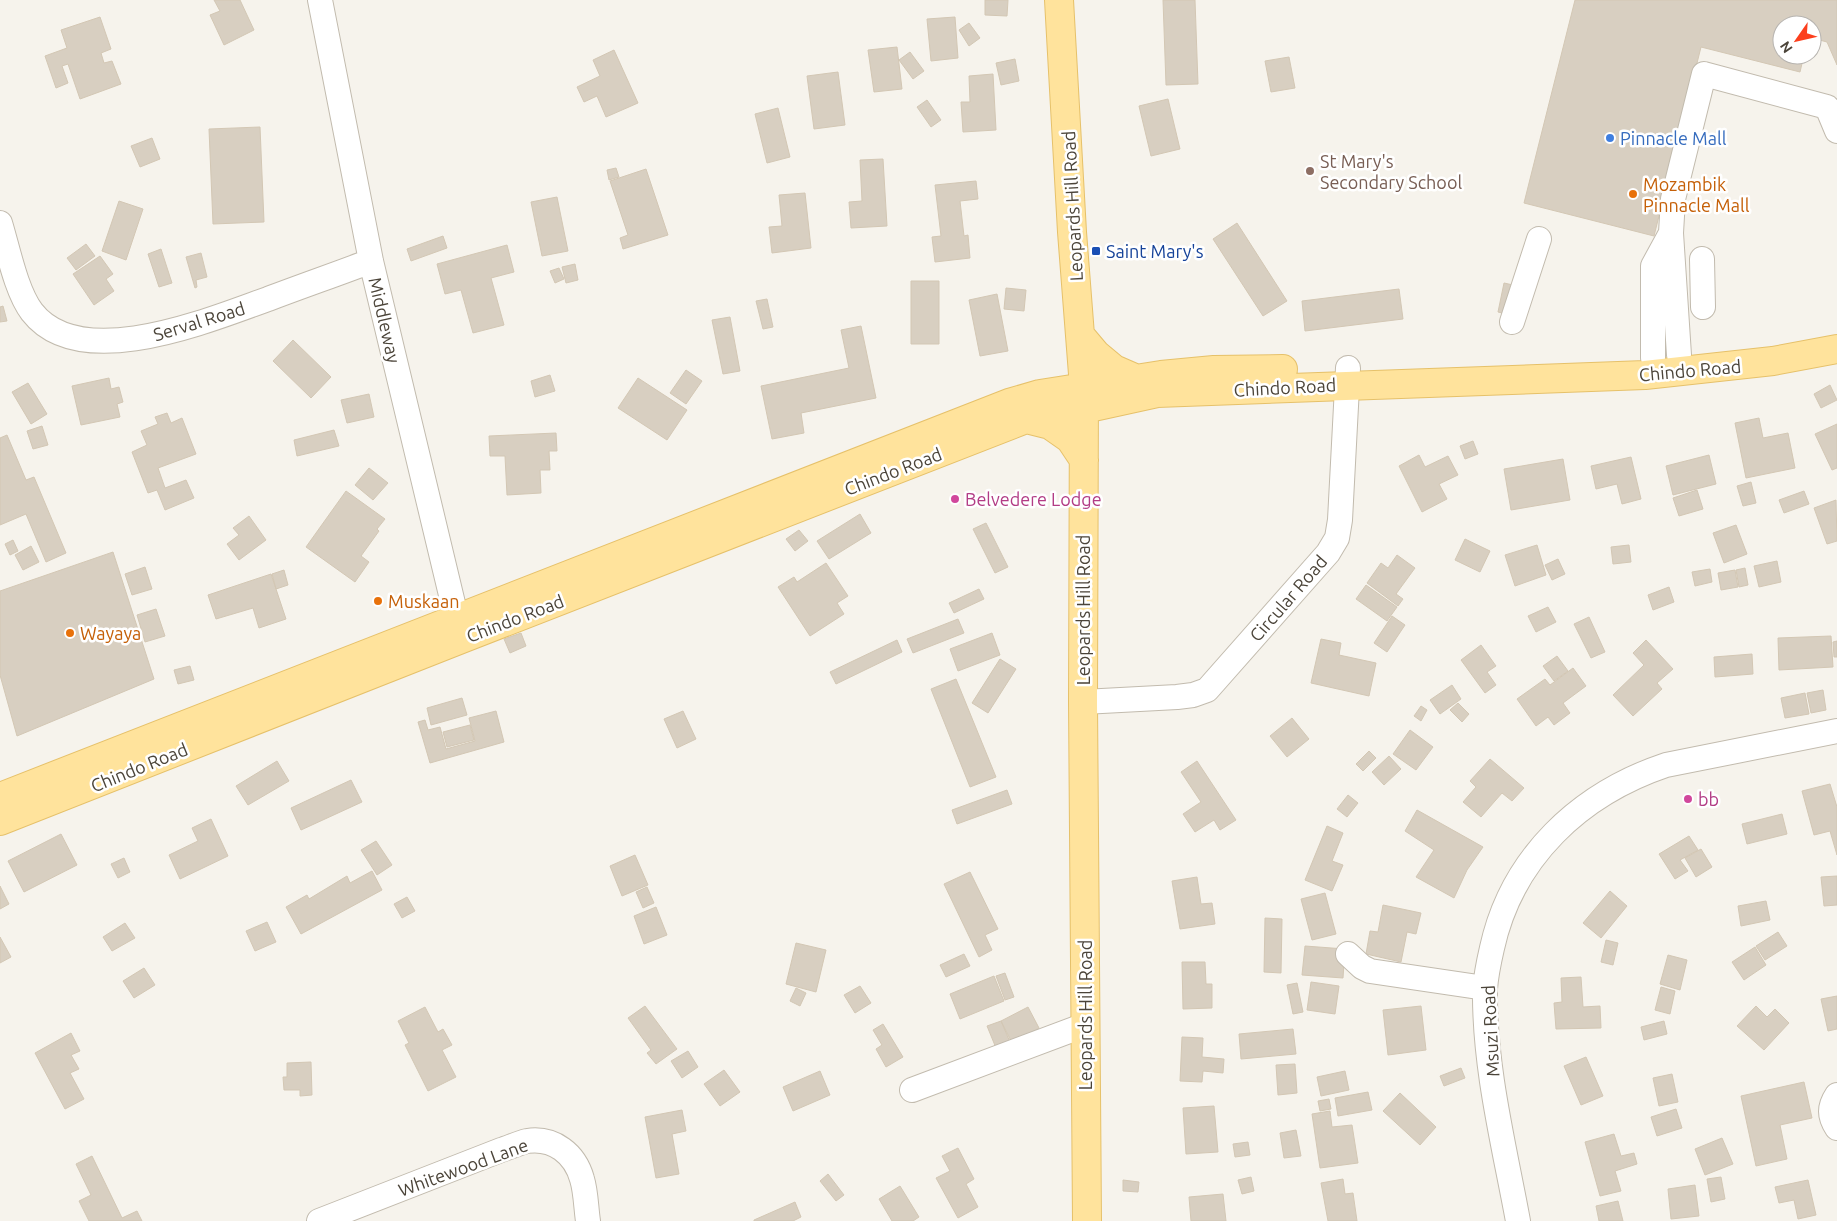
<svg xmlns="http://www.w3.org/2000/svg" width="1837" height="1221" font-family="Ubuntu,sans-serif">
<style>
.building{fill:#d8cfc1;stroke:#d3c7b4}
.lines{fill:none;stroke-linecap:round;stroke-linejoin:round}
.minor-casing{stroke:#c2bbae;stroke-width:26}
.major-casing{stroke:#e6c16a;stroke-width:30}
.minor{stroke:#fff;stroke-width:24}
.major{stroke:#ffe39c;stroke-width:28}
.shop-dot{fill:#3f7fe0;stroke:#fff;stroke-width:2}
.education-dot{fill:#8d6e63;stroke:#fff;stroke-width:2}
.food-dot{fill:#e8710a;stroke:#fff;stroke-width:2}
.transit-dot{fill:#1a4fb4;stroke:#fff;stroke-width:2}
.hotel-dot{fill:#d1479c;stroke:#fff;stroke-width:2}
.labels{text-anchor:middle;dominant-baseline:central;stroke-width:5;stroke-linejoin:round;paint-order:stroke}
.shop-label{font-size:18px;fill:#366cbe;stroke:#fff;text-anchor:start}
.education-label{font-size:18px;fill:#785e54;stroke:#fff;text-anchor:start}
.food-label{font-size:18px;fill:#c56008;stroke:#fff;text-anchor:start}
.street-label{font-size:18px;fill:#4b4439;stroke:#fff}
.transit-label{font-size:18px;fill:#164399;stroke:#fff;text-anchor:start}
.hotel-label{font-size:18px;fill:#b23c85;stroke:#fff;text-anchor:start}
</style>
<rect width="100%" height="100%" fill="#f6f3ec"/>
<!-- building -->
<path class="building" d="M 214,0 L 240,0 L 254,30 L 224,45 L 210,15 L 220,11 Z
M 985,0 L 1008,0 L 1007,16 L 985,15 Z
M 1163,0 L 1195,0 L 1198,84 L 1166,85 Z
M 1575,0 L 1837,0 L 1837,65 L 1827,42 L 1812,38 L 1812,25 L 1782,25 L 1782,55 L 1804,55 L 1800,72 L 1701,47 L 1654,236 L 1524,203 Z
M 100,17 L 111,49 L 101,53 L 104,63 L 112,61 L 121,84 L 80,99 L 68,64 L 62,66 L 68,83 L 56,88 L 45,56 L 67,48 L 61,30 Z
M 955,17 L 958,58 L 931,61 L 927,19 Z
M 969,23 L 980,38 L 969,46 L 959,30 Z
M 897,47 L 902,89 L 874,92 L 868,50 Z
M 614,50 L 638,103 L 606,117 L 597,96 L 584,102 L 577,87 L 600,76 L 593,60 Z
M 910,52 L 924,71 L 913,79 L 899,60 Z
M 1289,57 L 1295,88 L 1271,92 L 1265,61 Z
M 1015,59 L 1019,81 L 1001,85 L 996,63 Z
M 838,72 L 845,125 L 814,129 L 807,76 Z
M 993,74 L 996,130 L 963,132 L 961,102 L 970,102 L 969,76 Z
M 1168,99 L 1180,149 L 1151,156 L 1139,106 Z
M 927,100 L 941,120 L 931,127 L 917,107 Z
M 778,108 L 790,157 L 767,163 L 755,114 Z
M 260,127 L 264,222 L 213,224 L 209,129 Z
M 152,138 L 160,159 L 140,167 L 131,146 Z
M 883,159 L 887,226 L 851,228 L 849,202 L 862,201 L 860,160 Z
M 616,168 L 619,177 L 609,180 L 607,170 Z
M 646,169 L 668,235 L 623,249 L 620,238 L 628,235 L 610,181 Z
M 976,181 L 978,199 L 960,201 L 964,236 L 968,235 L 970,258 L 935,262 L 932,237 L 941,236 L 935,185 Z
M 805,193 L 811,248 L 772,253 L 769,227 L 782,226 L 779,195 Z
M 557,197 L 568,251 L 542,256 L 531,202 Z
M 119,201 L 143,209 L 126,260 L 102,251 Z
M 1237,223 L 1287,301 L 1263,316 L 1213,239 Z
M 443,236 L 447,248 L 411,261 L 407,249 Z
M 86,244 L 95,256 L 76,270 L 67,258 Z
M 507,245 L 514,272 L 491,278 L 504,325 L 473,333 L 461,290 L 445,294 L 437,264 Z
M 161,249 L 172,283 L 159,287 L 148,254 Z
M 201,253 L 207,277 L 196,280 L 197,287 L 195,288 L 186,257 Z
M 100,256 L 113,274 L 106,279 L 114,291 L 94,305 L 73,274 Z
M 575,264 L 578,280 L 566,283 L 562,267 Z
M 559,268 L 564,279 L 555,283 L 550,271 Z
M 911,281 L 939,281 L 939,344 L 911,344 Z
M 1504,283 L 1513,285 L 1506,314 L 1498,312 Z
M 1006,288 L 1026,290 L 1024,311 L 1004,309 Z
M 1399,289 L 1403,319 L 1305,331 L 1302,301 Z
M 997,294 L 1008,351 L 980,356 L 969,300 Z
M 767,299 L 773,327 L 763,329 L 756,301 Z
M 3,306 L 7,321 L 0,322 L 0,307 Z
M 730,317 L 740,371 L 723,374 L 712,320 Z
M 861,326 L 876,398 L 801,413 L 804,433 L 772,439 L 761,386 L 849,368 L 841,330 Z
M 293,340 L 331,377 L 311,398 L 273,361 Z
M 686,370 L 702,381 L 686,404 L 670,393 Z
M 550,375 L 555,391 L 535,397 L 531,381 Z
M 109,378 L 111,389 L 119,387 L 123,402 L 117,404 L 120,417 L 81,425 L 72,386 Z
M 638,378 L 687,410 L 667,440 L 618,408 Z
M 28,383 L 47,414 L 31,424 L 12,392 Z
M 1830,385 L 1837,400 L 1821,408 L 1814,394 Z
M 369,394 L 374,417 L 347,423 L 341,400 Z
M 167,413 L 171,423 L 182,418 L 196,454 L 158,468 L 165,488 L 186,480 L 194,498 L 165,510 L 157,490 L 148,493 L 132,452 L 147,445 L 141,431 L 158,424 L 155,417 Z
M 1759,418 L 1763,438 L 1788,433 L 1795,468 L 1746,478 L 1735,423 Z
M 1837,424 L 1837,468 L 1832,470 L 1815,434 Z
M 42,426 L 48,445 L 33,449 L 27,431 Z
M 334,430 L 339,446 L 297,456 L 294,440 Z
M 556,433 L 557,451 L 549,451 L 550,470 L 540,470 L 541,493 L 507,495 L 505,456 L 490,456 L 489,436 Z
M 7,435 L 26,480 L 34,477 L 66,553 L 46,562 L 26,514 L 0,525 L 0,438 Z
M 1473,441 L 1478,454 L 1465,459 L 1460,446 Z
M 1419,455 L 1425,467 L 1448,456 L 1458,475 L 1439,484 L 1447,499 L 1422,512 L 1399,466 Z
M 1709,455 L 1716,484 L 1673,495 L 1666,466 Z
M 1631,457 L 1641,499 L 1622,504 L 1617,484 L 1596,489 L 1591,466 Z
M 1563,459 L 1570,500 L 1511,510 L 1504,469 Z
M 369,468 L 388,483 L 373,500 L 355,485 Z
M 1751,482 L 1756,503 L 1743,506 L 1737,486 Z
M 1697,490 L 1703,509 L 1679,516 L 1673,498 Z
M 346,491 L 385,519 L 377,529 L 379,531 L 361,556 L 369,562 L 355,582 L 306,547 Z
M 1804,491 L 1809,504 L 1784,513 L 1779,500 Z
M 1836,500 L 1837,541 L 1827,544 L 1814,508 Z
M 860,514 L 871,533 L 829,559 L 817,541 Z
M 249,516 L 266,540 L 239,560 L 227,544 L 239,535 L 233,528 Z
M 986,523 L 1008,567 L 995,573 L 973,529 Z
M 1736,525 L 1747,554 L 1724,563 L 1713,533 Z
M 799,530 L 808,541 L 795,551 L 786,539 Z
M 1465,539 L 1490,551 L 1480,572 L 1455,560 Z
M 13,540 L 18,551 L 10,555 L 5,544 Z
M 1537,545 L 1546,575 L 1515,586 L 1505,555 Z
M 1629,545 L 1631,562 L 1613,564 L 1611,547 Z
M 31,546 L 39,562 L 23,570 L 15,555 Z
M 113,552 L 154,679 L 17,736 L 0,675 L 0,591 Z
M 1397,555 L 1415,568 L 1396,594 L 1403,599 L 1398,606 L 1367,583 L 1381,563 L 1388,568 Z
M 1558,559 L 1565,574 L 1552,580 L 1545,565 Z
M 1777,561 L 1781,582 L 1759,587 L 1754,566 Z
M 826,563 L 848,596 L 837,603 L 844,614 L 810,636 L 778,587 L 794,577 L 797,582 Z
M 145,567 L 152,589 L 132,595 L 125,574 Z
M 1745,568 L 1748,585 L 1739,587 L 1736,570 Z
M 1710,569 L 1712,582 L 1695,586 L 1692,572 Z
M 284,570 L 288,585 L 276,589 L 272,574 Z
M 1735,570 L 1738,587 L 1721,590 L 1718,573 Z
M 271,574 L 286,619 L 259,628 L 253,608 L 216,619 L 208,595 Z
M 1366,585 L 1397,607 L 1387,621 L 1356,599 Z
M 1669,587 L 1674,602 L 1653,610 L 1648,595 Z
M 979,589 L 984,599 L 954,613 L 949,603 Z
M 1548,607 L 1556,622 L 1536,632 L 1528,616 Z
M 156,609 L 165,636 L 145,642 L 137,615 Z
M 1392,616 L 1405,625 L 1387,652 L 1374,643 Z
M 1589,617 L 1605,652 L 1591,658 L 1574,624 Z
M 958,619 L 964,633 L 913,653 L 907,639 Z
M 521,633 L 526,646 L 510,653 L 504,639 Z
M 992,633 L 1000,655 L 958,671 L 950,649 Z
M 1831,636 L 1833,667 L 1779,670 L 1778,638 Z
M 1321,639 L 1341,643 L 1339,655 L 1376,663 L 1369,696 L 1311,683 Z
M 897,640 L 902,652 L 836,684 L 830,672 Z
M 1646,640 L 1673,669 L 1657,683 L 1662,689 L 1633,716 L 1613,695 L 1644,665 L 1633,653 Z
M 1837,641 L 1837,657 L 1834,657 L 1833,642 Z
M 1481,645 L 1496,666 L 1487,672 L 1496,685 L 1485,693 L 1461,660 Z
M 1752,654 L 1753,674 L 1715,677 L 1714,657 Z
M 1557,656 L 1568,671 L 1554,681 L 1543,666 Z
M 1000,659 L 1016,669 L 988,713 L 972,703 Z
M 190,666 L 194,680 L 178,684 L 174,670 Z
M 1573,668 L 1586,686 L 1563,703 L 1570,713 L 1554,725 L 1548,717 L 1536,726 L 1517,699 L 1545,679 L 1550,685 Z
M 956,679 L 996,777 L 970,787 L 931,689 Z
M 1452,685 L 1461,699 L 1440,714 L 1430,700 Z
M 1823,690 L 1826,710 L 1811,713 L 1807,693 Z
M 1805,693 L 1809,714 L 1785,718 L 1781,698 Z
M 462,698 L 467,715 L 431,725 L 427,708 Z
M 1458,703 L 1469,714 L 1462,722 L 1450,710 Z
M 1421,706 L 1427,710 L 1421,721 L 1414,716 Z
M 496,711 L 504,742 L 430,763 L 418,722 L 425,720 L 428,730 L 440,727 L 446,749 L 475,741 L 469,718 Z
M 683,711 L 696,739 L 677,748 L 664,719 Z
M 1292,718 L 1309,739 L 1287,757 L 1270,736 Z
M 470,725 L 474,740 L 447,747 L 443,732 Z
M 1410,730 L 1433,747 L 1416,770 L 1393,754 Z
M 1369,751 L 1376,758 L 1363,771 L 1356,764 Z
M 1389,756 L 1401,769 L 1384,785 L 1372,772 Z
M 1490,759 L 1524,788 L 1512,801 L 1502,793 L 1481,817 L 1463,802 L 1476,787 L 1470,781 Z
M 277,761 L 289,781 L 248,805 L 236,786 Z
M 1197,761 L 1236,820 L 1220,830 L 1214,820 L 1195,832 L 1183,814 L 1201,802 L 1181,772 Z
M 351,780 L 362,802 L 301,830 L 291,808 Z
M 1830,784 L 1837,807 L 1837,855 L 1830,831 L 1814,835 L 1802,791 Z
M 1007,790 L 1012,804 L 957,824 L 952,810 Z
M 1348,795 L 1358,803 L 1347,817 L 1337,809 Z
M 1417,810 L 1483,847 L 1467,870 L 1454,898 L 1416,877 L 1434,850 L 1405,831 Z
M 1782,814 L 1787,834 L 1747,844 L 1742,824 Z
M 211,819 L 228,856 L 180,879 L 169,855 L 198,841 L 192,828 Z
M 1327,826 L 1343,833 L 1332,861 L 1343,865 L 1332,891 L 1305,880 Z
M 61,834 L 77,865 L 24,892 L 8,861 Z
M 1689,836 L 1698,850 L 1680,860 L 1688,871 L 1675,879 L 1659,854 Z
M 376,841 L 392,865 L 377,875 L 361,850 Z
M 1701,849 L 1712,867 L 1696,877 L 1685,858 Z
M 635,855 L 648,885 L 622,896 L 610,866 Z
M 124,858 L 130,872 L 118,878 L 111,864 Z
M 372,871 L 382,890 L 301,934 L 286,907 L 307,895 L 309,899 L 347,876 L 350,883 Z
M 970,872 L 998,929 L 985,935 L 992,950 L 979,957 L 944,884 Z
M 1837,876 L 1837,905 L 1824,906 L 1821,877 Z
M 1197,877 L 1201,904 L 1212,903 L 1215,924 L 1180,929 L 1172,881 Z
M 0,886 L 9,904 L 0,909 Z
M 647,887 L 654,903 L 643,908 L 636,892 Z
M 1610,891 L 1627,906 L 1601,938 L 1583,923 Z
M 1325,893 L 1336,934 L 1312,940 L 1301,899 Z
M 407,897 L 415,911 L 402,918 L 394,904 Z
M 1766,901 L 1770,920 L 1741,926 L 1738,906 Z
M 1383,905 L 1421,913 L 1416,934 L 1407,932 L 1401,962 L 1366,954 L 1370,931 L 1378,932 Z
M 656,907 L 667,935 L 644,944 L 634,916 Z
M 1265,918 L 1282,919 L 1281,973 L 1264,972 Z
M 267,922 L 276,942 L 255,951 L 246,931 Z
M 125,923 L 135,938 L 112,951 L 103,937 Z
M 1778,932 L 1787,946 L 1765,960 L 1756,946 Z
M 0,937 L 11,957 L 0,963 Z
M 1606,940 L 1618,943 L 1613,965 L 1601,962 Z
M 796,943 L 826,950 L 816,992 L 786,984 Z
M 1305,946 L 1345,949 L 1343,978 L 1302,975 Z
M 1755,947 L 1766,965 L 1744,980 L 1732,962 Z
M 964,954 L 970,966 L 946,977 L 940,965 Z
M 1668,955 L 1687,960 L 1680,990 L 1660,984 Z
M 1182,962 L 1205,962 L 1206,984 L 1212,984 L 1212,1008 L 1183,1009 Z
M 144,968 L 155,985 L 134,998 L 123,981 Z
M 1005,973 L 1014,997 L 1005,1000 L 996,976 Z
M 994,976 L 1004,1001 L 960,1019 L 950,994 Z
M 1581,977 L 1583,1007 L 1600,1006 L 1601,1028 L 1556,1029 L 1554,1003 L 1562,1002 L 1561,978 Z
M 1311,982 L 1339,986 L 1335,1014 L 1307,1010 Z
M 1297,983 L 1303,1012 L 1293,1014 L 1287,985 Z
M 860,986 L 871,1003 L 855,1013 L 844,995 Z
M 1661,987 L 1675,991 L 1670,1014 L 1655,1010 Z
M 796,988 L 806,993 L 800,1006 L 790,1001 Z
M 1837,996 L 1837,1029 L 1828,1031 L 1821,999 Z
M 645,1006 L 677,1049 L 656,1064 L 647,1053 L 651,1050 L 628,1018 Z
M 1421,1006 L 1426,1050 L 1388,1055 L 1383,1010 Z
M 1756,1006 L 1767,1017 L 1775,1009 L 1789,1023 L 1764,1050 L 1737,1026 Z
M 425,1007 L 438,1032 L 443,1029 L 452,1045 L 442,1050 L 456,1077 L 428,1091 L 405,1045 L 409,1043 L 398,1021 Z
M 1028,1007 L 1039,1028 L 1012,1043 L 1001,1021 Z
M 1001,1021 L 1010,1042 L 996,1048 L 987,1026 Z
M 1664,1021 L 1667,1034 L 1644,1040 L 1641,1027 Z
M 883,1024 L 903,1057 L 886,1067 L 876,1049 L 882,1045 L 873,1030 Z
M 1293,1029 L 1296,1054 L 1241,1059 L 1239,1034 Z
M 71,1033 L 80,1051 L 71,1055 L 79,1069 L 70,1073 L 84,1099 L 65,1109 L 35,1053 Z
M 1182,1037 L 1203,1038 L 1202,1057 L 1224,1059 L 1223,1073 L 1203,1071 L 1202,1082 L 1180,1081 Z
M 688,1051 L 698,1067 L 682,1078 L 671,1061 Z
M 1586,1057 L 1603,1096 L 1581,1105 L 1564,1066 Z
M 311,1062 L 312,1095 L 300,1096 L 300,1090 L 284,1090 L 283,1077 L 287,1077 L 287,1063 Z
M 1295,1064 L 1297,1093 L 1278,1095 L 1276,1065 Z
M 1461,1068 L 1465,1078 L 1444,1086 L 1440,1076 Z
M 724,1070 L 740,1092 L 720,1106 L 704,1084 Z
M 820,1071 L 830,1095 L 793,1111 L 783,1087 Z
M 1345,1071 L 1349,1090 L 1321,1096 L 1317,1077 Z
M 1672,1074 L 1678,1102 L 1659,1106 L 1653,1078 Z
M 1804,1082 L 1812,1118 L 1780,1125 L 1787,1159 L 1756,1166 L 1741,1096 Z
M 1368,1092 L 1372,1110 L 1338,1116 L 1335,1098 Z
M 1400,1093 L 1436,1127 L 1420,1145 L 1383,1111 Z
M 1329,1099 L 1331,1109 L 1320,1111 L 1318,1101 Z
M 1214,1106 L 1218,1152 L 1186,1154 L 1183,1108 Z
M 1676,1109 L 1682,1128 L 1657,1136 L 1651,1117 Z
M 682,1110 L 686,1131 L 672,1134 L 679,1174 L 656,1178 L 645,1117 Z
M 1330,1111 L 1332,1127 L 1352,1125 L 1358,1163 L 1320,1168 L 1312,1114 Z
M 1296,1130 L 1301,1156 L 1284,1158 L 1280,1133 Z
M 1614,1134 L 1621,1156 L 1634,1153 L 1637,1164 L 1615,1171 L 1621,1191 L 1600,1196 L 1585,1142 Z
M 1722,1138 L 1733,1164 L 1705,1175 L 1695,1149 Z
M 1248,1142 L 1250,1155 L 1235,1157 L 1233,1144 Z
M 958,1148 L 974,1179 L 966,1184 L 978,1207 L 958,1218 L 936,1178 L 950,1171 L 942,1156 Z
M 92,1156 L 122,1218 L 137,1211 L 142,1221 L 89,1221 L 79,1201 L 91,1195 L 76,1164 Z
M 828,1174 L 844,1195 L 836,1201 L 820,1181 Z
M 1251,1177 L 1254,1191 L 1242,1194 L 1238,1180 Z
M 1721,1177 L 1725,1199 L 1711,1202 L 1707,1179 Z
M 1343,1179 L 1345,1194 L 1353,1193 L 1357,1221 L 1328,1221 L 1321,1183 Z
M 1123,1180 L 1139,1182 L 1138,1192 L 1123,1191 Z
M 1808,1180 L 1816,1215 L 1798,1219 L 1794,1200 L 1779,1203 L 1775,1187 Z
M 1695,1185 L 1699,1216 L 1671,1219 L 1668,1189 Z
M 900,1186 L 919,1217 L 913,1221 L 892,1221 L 879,1199 Z
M 1223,1194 L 1226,1221 L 1191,1221 L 1189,1197 Z
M 1618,1201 L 1623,1221 L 1599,1221 L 1596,1206 Z
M 795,1202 L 801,1217 L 793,1221 L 754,1221 L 754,1220 Z"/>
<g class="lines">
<defs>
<path id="minor" d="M 320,0 L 371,261 L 457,620 L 463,635
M 0,223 C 8,249 16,291 32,312 C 80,374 209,320 268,299 C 302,286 337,274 371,261
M 1702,259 L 1703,307
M 1512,322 L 1539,239
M 1679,355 L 1671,233 L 1673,199 L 1704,74 L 1827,107 L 1837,131
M 1653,358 L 1653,266 L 1671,233
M 1083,702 L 1177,697 L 1193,695 L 1207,690 L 1328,553 L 1337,538 L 1340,520 L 1348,368
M 1348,954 L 1362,967 L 1370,971 L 1485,988
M 912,1090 L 1085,1025
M 1837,1095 C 1829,1107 1829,1116 1837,1128
M 319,1221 L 501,1150 C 510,1147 519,1143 527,1141 C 554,1137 575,1154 582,1179 C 586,1192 586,1208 588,1221
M 1518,1221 C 1504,1145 1484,1067 1485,989 C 1486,975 1489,961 1492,948 C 1512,857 1580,794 1666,765 L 1837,731"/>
<path id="major" d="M 1059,0 L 1072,232 L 1084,387 L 1083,702 L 1087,1221
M 1080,335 L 1096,354 L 1114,369 L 1137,379
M 1026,419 L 1050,425 L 1070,439 L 1084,460
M 0,797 L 1009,403 L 1040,394 L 1161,375 L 1214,370 L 1283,369
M 0,821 L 464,638 L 1026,419 L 1054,413 L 1084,409 L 1157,393 L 1645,375 L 1773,361 L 1837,349"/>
</defs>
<!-- minor casing -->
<use href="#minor" class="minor-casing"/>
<!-- major casing -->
<use href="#major" class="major-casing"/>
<!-- minor -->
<use href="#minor" class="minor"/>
<!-- major -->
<use href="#major" class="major"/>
</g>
<!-- markers -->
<circle class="shop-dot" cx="1610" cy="138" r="5"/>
<circle class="education-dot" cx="1310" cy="171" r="5"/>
<g class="food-dot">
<circle cx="1633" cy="194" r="5"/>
<circle cx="378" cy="601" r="5"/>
<circle cx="70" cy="633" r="5"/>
</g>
<rect class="transit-dot" x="1091" y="246" width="10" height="10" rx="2.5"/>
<g class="hotel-dot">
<circle cx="955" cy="499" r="5"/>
<circle cx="1688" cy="799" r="5"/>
</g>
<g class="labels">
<!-- shop labels -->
<g class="shop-label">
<text x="1620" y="138">Pinnacle Mall</text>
</g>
<!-- education labels -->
<g class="education-label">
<text x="1320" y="161">St Mary's<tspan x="1320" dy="21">Secondary School</tspan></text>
</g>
<!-- food labels -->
<g class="food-label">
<text x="1643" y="184">Mozambik<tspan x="1643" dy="21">Pinnacle Mall</tspan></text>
<text x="388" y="601">Muskaan</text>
<text x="80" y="633">Wayaya</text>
</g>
<!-- street labels -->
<g class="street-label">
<text transform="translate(1072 206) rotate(-93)">Leopards Hill Road</text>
<text transform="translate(385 320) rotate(77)">Middleway</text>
<text transform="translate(199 321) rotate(-17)">Serval Road</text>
<text transform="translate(1690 370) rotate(-5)">Chindo Road</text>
<text transform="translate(1285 387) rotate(-3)">Chindo Road</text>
<text transform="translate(893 471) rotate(-21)">Chindo Road</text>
<text transform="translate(1288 598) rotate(-49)">Circular Road</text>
<text transform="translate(1083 610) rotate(-90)">Leopards Hill Road</text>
<text transform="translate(515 618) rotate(-21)">Chindo Road</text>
<text transform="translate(139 767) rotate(-22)">Chindo Road</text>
<text transform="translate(1085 1015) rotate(-90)">Leopards Hill Road</text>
<text transform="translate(1490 1031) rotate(-93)">Msuzi Road</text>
<text transform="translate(463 1167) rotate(-20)">Whitewood Lane</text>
</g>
<!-- transit labels -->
<g class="transit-label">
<text x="1106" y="251">Saint Mary's</text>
</g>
<!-- hotel labels -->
<g class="hotel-label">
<text x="965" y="499">Belvedere Lodge</text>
<text x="1698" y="799">bb</text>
</g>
</g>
<!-- north arrow -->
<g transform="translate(1797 40) rotate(236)"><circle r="24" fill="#ffffff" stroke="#b7b4b0"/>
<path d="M0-4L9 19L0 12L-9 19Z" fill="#fc3f1d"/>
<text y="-8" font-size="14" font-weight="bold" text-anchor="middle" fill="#4b4439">N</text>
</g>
</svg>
